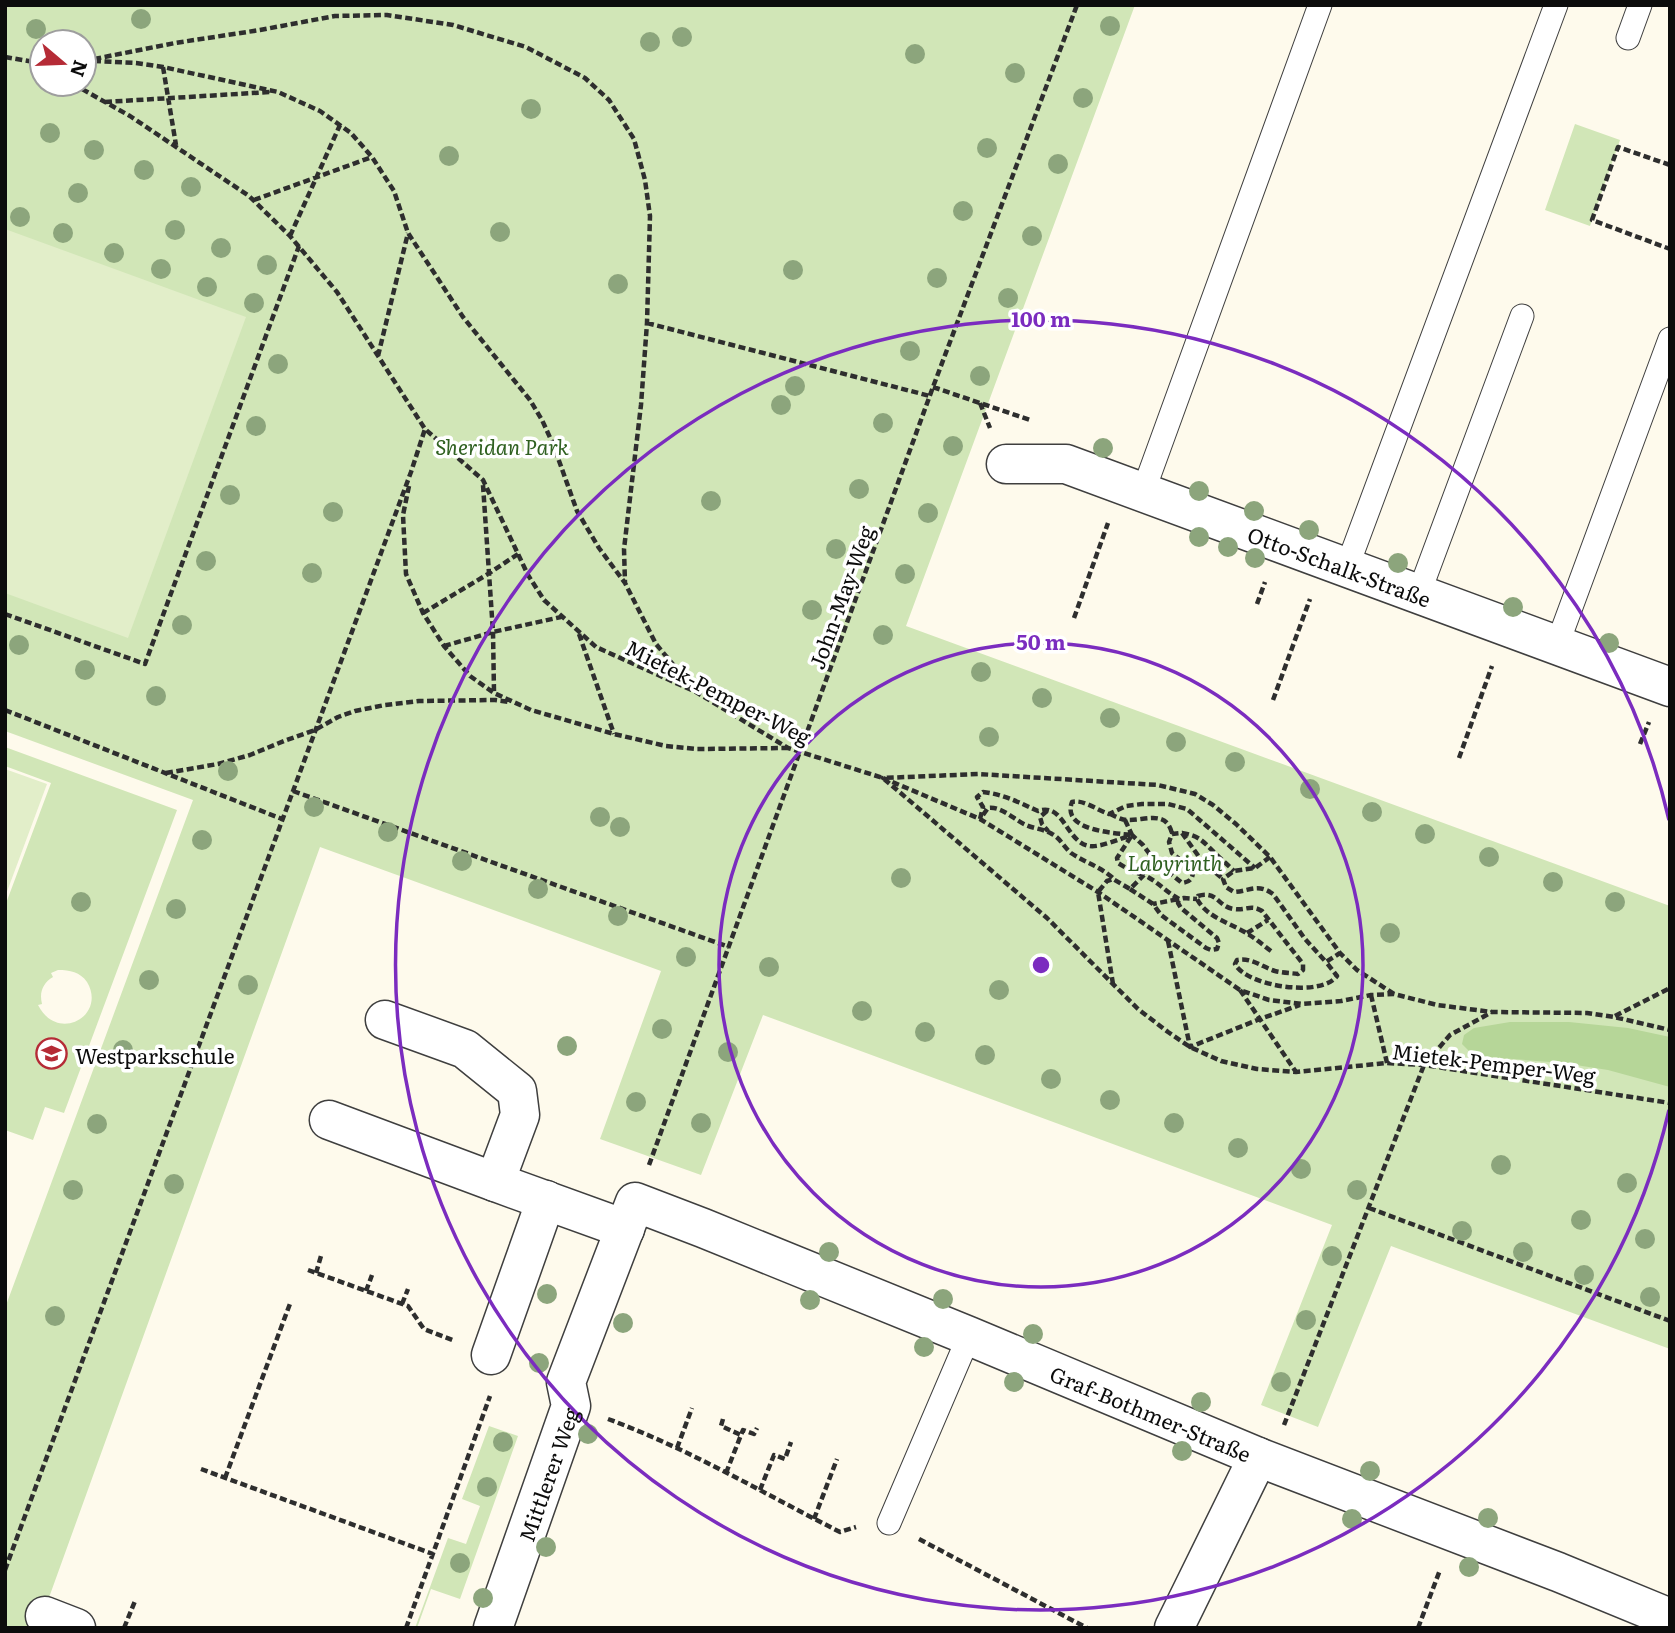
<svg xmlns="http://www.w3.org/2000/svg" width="1675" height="1633" font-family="Literata,serif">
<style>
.green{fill:#d1e6b7;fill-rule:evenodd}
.forest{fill:#b6d698}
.pitch{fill:#e2eec9}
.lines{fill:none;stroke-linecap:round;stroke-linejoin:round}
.lane-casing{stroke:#3f3f3f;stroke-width:25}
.street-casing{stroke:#3f3f3f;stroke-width:41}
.path{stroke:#2e2e2e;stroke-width:4.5;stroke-dasharray:7 3.5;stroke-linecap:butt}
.lane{stroke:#fff;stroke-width:23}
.street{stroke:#fff;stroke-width:38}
.tree{fill:#8ca57c}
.ring{fill:none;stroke:#7b2cbf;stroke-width:3.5}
.labels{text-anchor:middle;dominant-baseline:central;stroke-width:7;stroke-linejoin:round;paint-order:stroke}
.park-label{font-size:21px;font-style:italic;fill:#2f6020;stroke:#fff}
.street-label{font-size:21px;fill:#0c0c0c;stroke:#fff}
.poi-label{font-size:21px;fill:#0c0c0c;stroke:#fff;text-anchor:start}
.centre{fill:#7b2cbf;stroke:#fff;stroke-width:3.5}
.ring-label{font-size:21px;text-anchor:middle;font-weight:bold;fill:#7b2cbf;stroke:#fff;stroke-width:7;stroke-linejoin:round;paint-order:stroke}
</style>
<rect width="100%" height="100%" fill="#fefaec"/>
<!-- green -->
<path class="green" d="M 5,5 L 1135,5 L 906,626 L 1670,906 L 1670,1349 L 1391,1246 L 1318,1427 L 1261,1405 L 1332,1225 L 763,1015 L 701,1175 L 600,1139 L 661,971 L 320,847 L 38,1628 L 5,1628 L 5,1308 L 193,800 L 5,731 ZM 42,42 L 84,42 L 84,84 L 42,84 Z
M 1575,124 L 1620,140 L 1590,226 L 1545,210 Z
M 5,747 L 177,810 L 64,1113 L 45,1107 L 33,1140 L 5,1130 L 5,906 L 51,783 L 5,766 ZM 58,970 C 70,970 80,972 87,982 C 107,1015 58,1044 38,1005 L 42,1004 C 39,992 43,983 53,977 L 51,973 Z
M 489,1426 L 518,1436 L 460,1599 L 431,1589 L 417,1628 L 415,1628 L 448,1538 L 466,1544 L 480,1506 L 462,1499 Z"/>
<!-- forest -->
<path class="forest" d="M 1510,1022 L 1569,1022 L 1628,1028 L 1670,1037 L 1670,1087 L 1608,1070 L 1563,1063 L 1487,1057 L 1471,1053 L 1462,1044 L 1464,1035 L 1474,1028 Z"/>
<!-- pitch -->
<path class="pitch" d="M 5,229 L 246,317 L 128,638 L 5,593 Z
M 5,769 L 47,784 L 5,897 Z"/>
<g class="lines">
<defs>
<path id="lane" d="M 1628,38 L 1640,5
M 1143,492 L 1320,5
M 1347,567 L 1556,5
M 1419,593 L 1522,316
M 1557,645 L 1670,339
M 889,1523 L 969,1336"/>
<g id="street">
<path id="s1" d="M 1006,464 L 1066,464 L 1670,687"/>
<path d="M 385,1020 L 465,1049 L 517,1091 L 520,1115 L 495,1182 L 625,1229"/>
<path d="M 329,1120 L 495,1182"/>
<path d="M 491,1355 L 546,1200"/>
<path d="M 45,1616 L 76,1628"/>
<path id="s2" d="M 493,1628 L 571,1406 L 566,1382 L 635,1202 L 703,1228 L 969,1336 L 1263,1459 L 1558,1572 L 1670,1618"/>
<path d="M 1174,1628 L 1258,1457"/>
</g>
</defs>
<!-- lane casing -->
<use href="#lane" class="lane-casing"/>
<!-- street casing -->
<use href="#street" class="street-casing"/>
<!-- path -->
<path class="path" d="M 5,57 L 34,62 L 42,66
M 84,61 L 175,43 L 260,30 L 335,16 L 387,15 L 453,25 L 526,47 L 585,78 L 609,100 L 634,139 L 645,180 L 650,216 L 647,323 L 641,405 L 624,549 L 625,583
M 94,61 L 136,63 L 163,67 L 278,92 L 320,111 L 351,133 L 372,157 L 394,191 L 408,233 L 463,317 L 530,400 L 542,420 L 553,444 L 577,511 L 599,548 L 625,583 L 656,644 L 695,691
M 163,67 L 176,145
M 73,84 L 130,116 L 249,196 L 290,236 L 337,292 L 425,429 L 483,480 L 528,575 L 544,600 L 596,647 L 696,692 L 788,748 L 883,778 L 1047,918 L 1138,1009 L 1168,1032 L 1190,1047 L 1221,1061 L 1257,1069 L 1296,1072 L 1387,1063 L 1424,1065 L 1670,1103
M 105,102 L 270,92
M 1670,165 L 1618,147 L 1592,220 L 1670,249
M 254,200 L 372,157
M 290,236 L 340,125
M 647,323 L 930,396
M 378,356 L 408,233
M 933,387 L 1030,420
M 980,403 L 990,428
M 483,485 L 493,632 L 494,692
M 409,486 L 403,515 L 406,574 L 423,613 L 444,646 L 470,676 L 494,693 L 531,710 L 614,734 L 666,746 L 697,749 L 787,748
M 1257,604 L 1265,582
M 423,613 L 488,574 L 518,554
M 5,614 L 145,664 L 299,246
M 1074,618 L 1108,523
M 579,634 L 614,734
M 444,646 L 493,632 L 561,617
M 1273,700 L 1310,599
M 5,710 L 282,819
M 1640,744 L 1649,722
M 1459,758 L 1492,666
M 166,773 L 218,764 L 250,755 L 284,741 L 315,730 L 338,717 L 355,711 L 385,705 L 419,701 L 495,700 L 510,702
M 293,791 L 729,947
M 1047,811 L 1040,817 L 1042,824 L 1048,831
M 1110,814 C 1115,816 1121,820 1127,820 C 1144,821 1167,809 1172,834
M 983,815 L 988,808 C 1002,806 1014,820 1026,825 C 1035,829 1044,829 1052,834 C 1060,838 1064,847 1071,853 C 1086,863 1099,866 1113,878
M 980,819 L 983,807 L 977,797 L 983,792 C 1003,794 1020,803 1038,811 C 1064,802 1066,842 1089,846 C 1100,848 1121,838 1132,835 L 1143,845 L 1154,860 L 1182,883 C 1189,882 1192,880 1193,873 L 1188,866 L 1172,853 L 1169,842 L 1172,834 L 1182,833 L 1202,861 L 1223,879
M 1125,820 L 1132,835
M 1182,833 C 1201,836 1204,843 1216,854 C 1222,860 1228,865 1234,871
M 1270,857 L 1255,868 L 1234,871 L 1223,879 L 1226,887 L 1234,892 C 1250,891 1258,883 1273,894 L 1305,939 L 1326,962
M 1144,875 L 1133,872 L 1118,863 L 1117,858 L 1132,835 C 1115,833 1061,831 1072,802 C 1083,799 1097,810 1109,814 L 1126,806 L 1142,804 L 1168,804 L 1187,809 L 1255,868
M 1130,889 L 1153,904 L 1161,915 L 1206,948 L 1211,950 L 1217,949 L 1219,943 L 1217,938 L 1181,908 L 1178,903 L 1179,899 L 1153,904
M 1247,933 L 1268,920
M 1168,941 L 1190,1047 L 1260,1019 L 1300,1005
M 1271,951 C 1263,945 1256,939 1248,934 C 1231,923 1207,918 1197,899 L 1198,896 C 1217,890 1218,907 1234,909 C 1245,911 1251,904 1262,911 L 1303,964 L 1303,970 L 1298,974 C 1291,973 1283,973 1275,971 C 1262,967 1251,957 1237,960 L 1235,964 C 1246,986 1321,998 1337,976 L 1326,962 L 1340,953
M 1113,984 L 1098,892 L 1107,881 L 1113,879 L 1130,889 L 1144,875 C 1157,881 1166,892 1179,899 L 1184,898 L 1197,899
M 1240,990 L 1296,1072
M 1394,994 L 1357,970 L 1340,953 L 1270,857 L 1236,824 L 1213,805 L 1195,794 L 1158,785 L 978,774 L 883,778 L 980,819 L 1098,892 L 1240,990 L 1269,1000 L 1302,1004 L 1341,1001 L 1371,995 L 1394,994 L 1437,1005 L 1492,1012 L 1587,1013 L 1614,1017 L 1670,1030
M 1371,995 L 1387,1063
M 1615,1016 L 1670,988
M 649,1165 L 933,387 L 1077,5
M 1369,1208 L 1670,1321
M 308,1270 L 408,1306 L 424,1329 L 455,1341
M 316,1273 L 321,1256
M 366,1291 L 372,1275
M 402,1304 L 408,1289
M 608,1419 C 689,1449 763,1493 840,1532 L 856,1527
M 723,1419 L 721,1426 L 741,1435
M 1284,1425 L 1424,1065 L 1450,1035 L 1492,1012
M 677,1448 L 692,1408
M 201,1469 L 433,1554
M 726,1473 L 743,1430 L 754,1434 L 757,1428
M 225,1478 L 291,1301
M 760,1490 L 774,1455 L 785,1459 L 791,1442
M 814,1519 L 837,1459
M 919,1539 L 1087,1628
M 5,1570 L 411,472 L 425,429
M 124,1628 L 135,1601
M 406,1628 L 490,1396
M 1418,1628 L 1440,1570"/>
<!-- lane -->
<use href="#lane" class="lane"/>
<!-- street -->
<use href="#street" class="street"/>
</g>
<!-- trees -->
<g class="tree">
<circle cx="141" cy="19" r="10"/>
<circle cx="1110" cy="26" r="10"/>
<circle cx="36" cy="29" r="10"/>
<circle cx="682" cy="37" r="10"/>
<circle cx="650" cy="42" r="10"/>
<circle cx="915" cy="54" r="10"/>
<circle cx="1015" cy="73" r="10"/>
<circle cx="1083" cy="98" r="10"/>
<circle cx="531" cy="109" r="10"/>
<circle cx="50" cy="133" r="10"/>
<circle cx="987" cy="148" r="10"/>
<circle cx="94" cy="150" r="10"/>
<circle cx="449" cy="156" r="10"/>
<circle cx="1058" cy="164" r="10"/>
<circle cx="144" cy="170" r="10"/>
<circle cx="191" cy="187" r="10"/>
<circle cx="78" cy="193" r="10"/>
<circle cx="963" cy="211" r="10"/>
<circle cx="20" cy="217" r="10"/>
<circle cx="175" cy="230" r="10"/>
<circle cx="500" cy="232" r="10"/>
<circle cx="63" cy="233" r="10"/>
<circle cx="1032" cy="236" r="10"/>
<circle cx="221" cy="248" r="10"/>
<circle cx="114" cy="253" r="10"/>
<circle cx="267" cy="265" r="10"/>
<circle cx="161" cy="269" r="10"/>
<circle cx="793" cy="270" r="10"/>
<circle cx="937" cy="278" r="10"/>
<circle cx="618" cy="284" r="10"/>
<circle cx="207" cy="287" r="10"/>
<circle cx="1008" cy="298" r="10"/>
<circle cx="254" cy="303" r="10"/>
<circle cx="910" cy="351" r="10"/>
<circle cx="278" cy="364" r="10"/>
<circle cx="980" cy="376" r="10"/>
<circle cx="795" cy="386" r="10"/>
<circle cx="781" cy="405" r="10"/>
<circle cx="883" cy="423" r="10"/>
<circle cx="256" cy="426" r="10"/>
<circle cx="953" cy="446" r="10"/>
<circle cx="1103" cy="448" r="10"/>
<circle cx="859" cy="489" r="10"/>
<circle cx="1199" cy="491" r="10"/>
<circle cx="230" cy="495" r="10"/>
<circle cx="711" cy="501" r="10"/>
<circle cx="1254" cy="511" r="10"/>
<circle cx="333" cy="512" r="10"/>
<circle cx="928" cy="513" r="10"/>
<circle cx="1309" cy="530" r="10"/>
<circle cx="1199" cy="537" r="10"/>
<circle cx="1228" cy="547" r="10"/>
<circle cx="836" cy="549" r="10"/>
<circle cx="1255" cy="558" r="10"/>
<circle cx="206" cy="561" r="10"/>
<circle cx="1398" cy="563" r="10"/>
<circle cx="312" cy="573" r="10"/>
<circle cx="905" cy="574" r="10"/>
<circle cx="1513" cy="607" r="10"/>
<circle cx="812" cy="610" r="10"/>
<circle cx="182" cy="625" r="10"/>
<circle cx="883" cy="635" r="10"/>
<circle cx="1609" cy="643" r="10"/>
<circle cx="19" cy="645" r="10"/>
<circle cx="85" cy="670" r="10"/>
<circle cx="981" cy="672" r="10"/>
<circle cx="156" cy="696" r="10"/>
<circle cx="1042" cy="698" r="10"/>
<circle cx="1110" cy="718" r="10"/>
<circle cx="989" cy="737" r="10"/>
<circle cx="1176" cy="742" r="10"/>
<circle cx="1235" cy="762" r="10"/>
<circle cx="228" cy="771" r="10"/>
<circle cx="1310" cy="789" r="10"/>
<circle cx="314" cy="807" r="10"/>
<circle cx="1372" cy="812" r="10"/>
<circle cx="600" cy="817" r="10"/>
<circle cx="620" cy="827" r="10"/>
<circle cx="388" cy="832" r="10"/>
<circle cx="1425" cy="834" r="10"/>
<circle cx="202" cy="840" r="10"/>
<circle cx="1489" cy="857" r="10"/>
<circle cx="462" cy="861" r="10"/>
<circle cx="901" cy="878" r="10"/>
<circle cx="1553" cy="882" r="10"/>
<circle cx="538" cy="889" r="10"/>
<circle cx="81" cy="902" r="10"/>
<circle cx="1615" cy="902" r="10"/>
<circle cx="176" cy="909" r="10"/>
<circle cx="618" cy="916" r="10"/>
<circle cx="1390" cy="933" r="10"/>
<circle cx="686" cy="957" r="10"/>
<circle cx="769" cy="967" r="10"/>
<circle cx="149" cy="980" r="10"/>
<circle cx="248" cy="985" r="10"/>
<circle cx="999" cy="990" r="10"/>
<circle cx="862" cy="1011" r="10"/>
<circle cx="662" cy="1029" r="10"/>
<circle cx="925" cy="1032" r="10"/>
<circle cx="567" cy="1046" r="10"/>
<circle cx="123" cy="1050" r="10"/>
<circle cx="728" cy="1052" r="10"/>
<circle cx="985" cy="1055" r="10"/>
<circle cx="1051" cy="1079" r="10"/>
<circle cx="1110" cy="1100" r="10"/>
<circle cx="636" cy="1102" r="10"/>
<circle cx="701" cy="1123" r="10"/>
<circle cx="1174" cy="1123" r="10"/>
<circle cx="97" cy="1124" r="10"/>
<circle cx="1238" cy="1148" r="10"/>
<circle cx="1501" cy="1165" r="10"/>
<circle cx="1301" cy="1169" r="10"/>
<circle cx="1627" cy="1183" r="10"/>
<circle cx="174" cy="1184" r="10"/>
<circle cx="73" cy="1190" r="10"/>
<circle cx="1357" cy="1190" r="10"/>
<circle cx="1581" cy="1220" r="10"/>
<circle cx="1462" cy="1231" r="10"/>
<circle cx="1645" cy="1239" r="10"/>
<circle cx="829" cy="1252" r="10"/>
<circle cx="1523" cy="1252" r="10"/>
<circle cx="1332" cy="1256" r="10"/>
<circle cx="1584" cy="1275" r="10"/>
<circle cx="547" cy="1294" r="10"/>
<circle cx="1650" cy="1297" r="10"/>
<circle cx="943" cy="1299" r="10"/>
<circle cx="810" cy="1300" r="10"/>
<circle cx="55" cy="1316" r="10"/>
<circle cx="1306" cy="1320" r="10"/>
<circle cx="623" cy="1323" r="10"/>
<circle cx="1033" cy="1334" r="10"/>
<circle cx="924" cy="1347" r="10"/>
<circle cx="539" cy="1363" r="10"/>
<circle cx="1014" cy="1382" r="10"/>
<circle cx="1281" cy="1382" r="10"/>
<circle cx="1201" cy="1402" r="10"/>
<circle cx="588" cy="1434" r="10"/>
<circle cx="503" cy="1442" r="10"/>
<circle cx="1182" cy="1451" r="10"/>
<circle cx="1370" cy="1471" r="10"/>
<circle cx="487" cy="1487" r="10"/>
<circle cx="1488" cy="1518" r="10"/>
<circle cx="1352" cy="1519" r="10"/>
<circle cx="546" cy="1547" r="10"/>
<circle cx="460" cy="1563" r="10"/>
<circle cx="1469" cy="1567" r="10"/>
<circle cx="483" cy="1598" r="10"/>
</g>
<!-- distance rings -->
<g class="ring">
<circle cx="1041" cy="965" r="322"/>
<path d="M1669 1110A645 645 0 1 1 1669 820"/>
</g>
<!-- icons -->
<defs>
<symbol id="school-ring" viewBox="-11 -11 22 22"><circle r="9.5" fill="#fff" stroke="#b52b36" stroke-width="1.5"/><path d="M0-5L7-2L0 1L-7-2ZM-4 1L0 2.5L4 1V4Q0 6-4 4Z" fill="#b52b36"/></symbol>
</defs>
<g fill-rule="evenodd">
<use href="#school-ring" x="34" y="1036" width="35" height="35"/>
</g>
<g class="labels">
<!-- park labels -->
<g class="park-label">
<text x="502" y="445">Sheridan Park</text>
<text x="1175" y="861">Labyrinth</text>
</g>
<!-- street labels -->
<g class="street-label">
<text stroke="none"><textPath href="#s1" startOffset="352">Otto-Schalk-Straße</textPath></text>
<text transform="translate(840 597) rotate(-70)">John-May-Weg</text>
<text transform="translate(719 691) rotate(27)">Mietek-Pemper-Weg</text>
<text transform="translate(1494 1062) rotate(7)">Mietek-Pemper-Weg</text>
<text stroke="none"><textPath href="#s2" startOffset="1010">Graf-Bothmer-Straße</textPath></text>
<text stroke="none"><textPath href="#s2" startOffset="163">Mittlerer Weg</textPath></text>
</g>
<!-- poi labels -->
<g class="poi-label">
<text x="75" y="1054">Westparkschule</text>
</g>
</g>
<circle cx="1041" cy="965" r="10" class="centre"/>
<g class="ring-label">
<text x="1041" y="327">100 m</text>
<text x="1041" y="650">50 m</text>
</g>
<!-- border -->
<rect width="1675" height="1633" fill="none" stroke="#0c0c0c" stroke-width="14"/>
<!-- north arrow -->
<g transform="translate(63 63) rotate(109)"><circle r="33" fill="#ffffff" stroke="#9e9e9e" stroke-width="2"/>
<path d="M0-5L12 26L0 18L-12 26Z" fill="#b52b36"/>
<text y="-10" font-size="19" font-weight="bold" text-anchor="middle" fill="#0c0c0c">N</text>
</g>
</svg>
